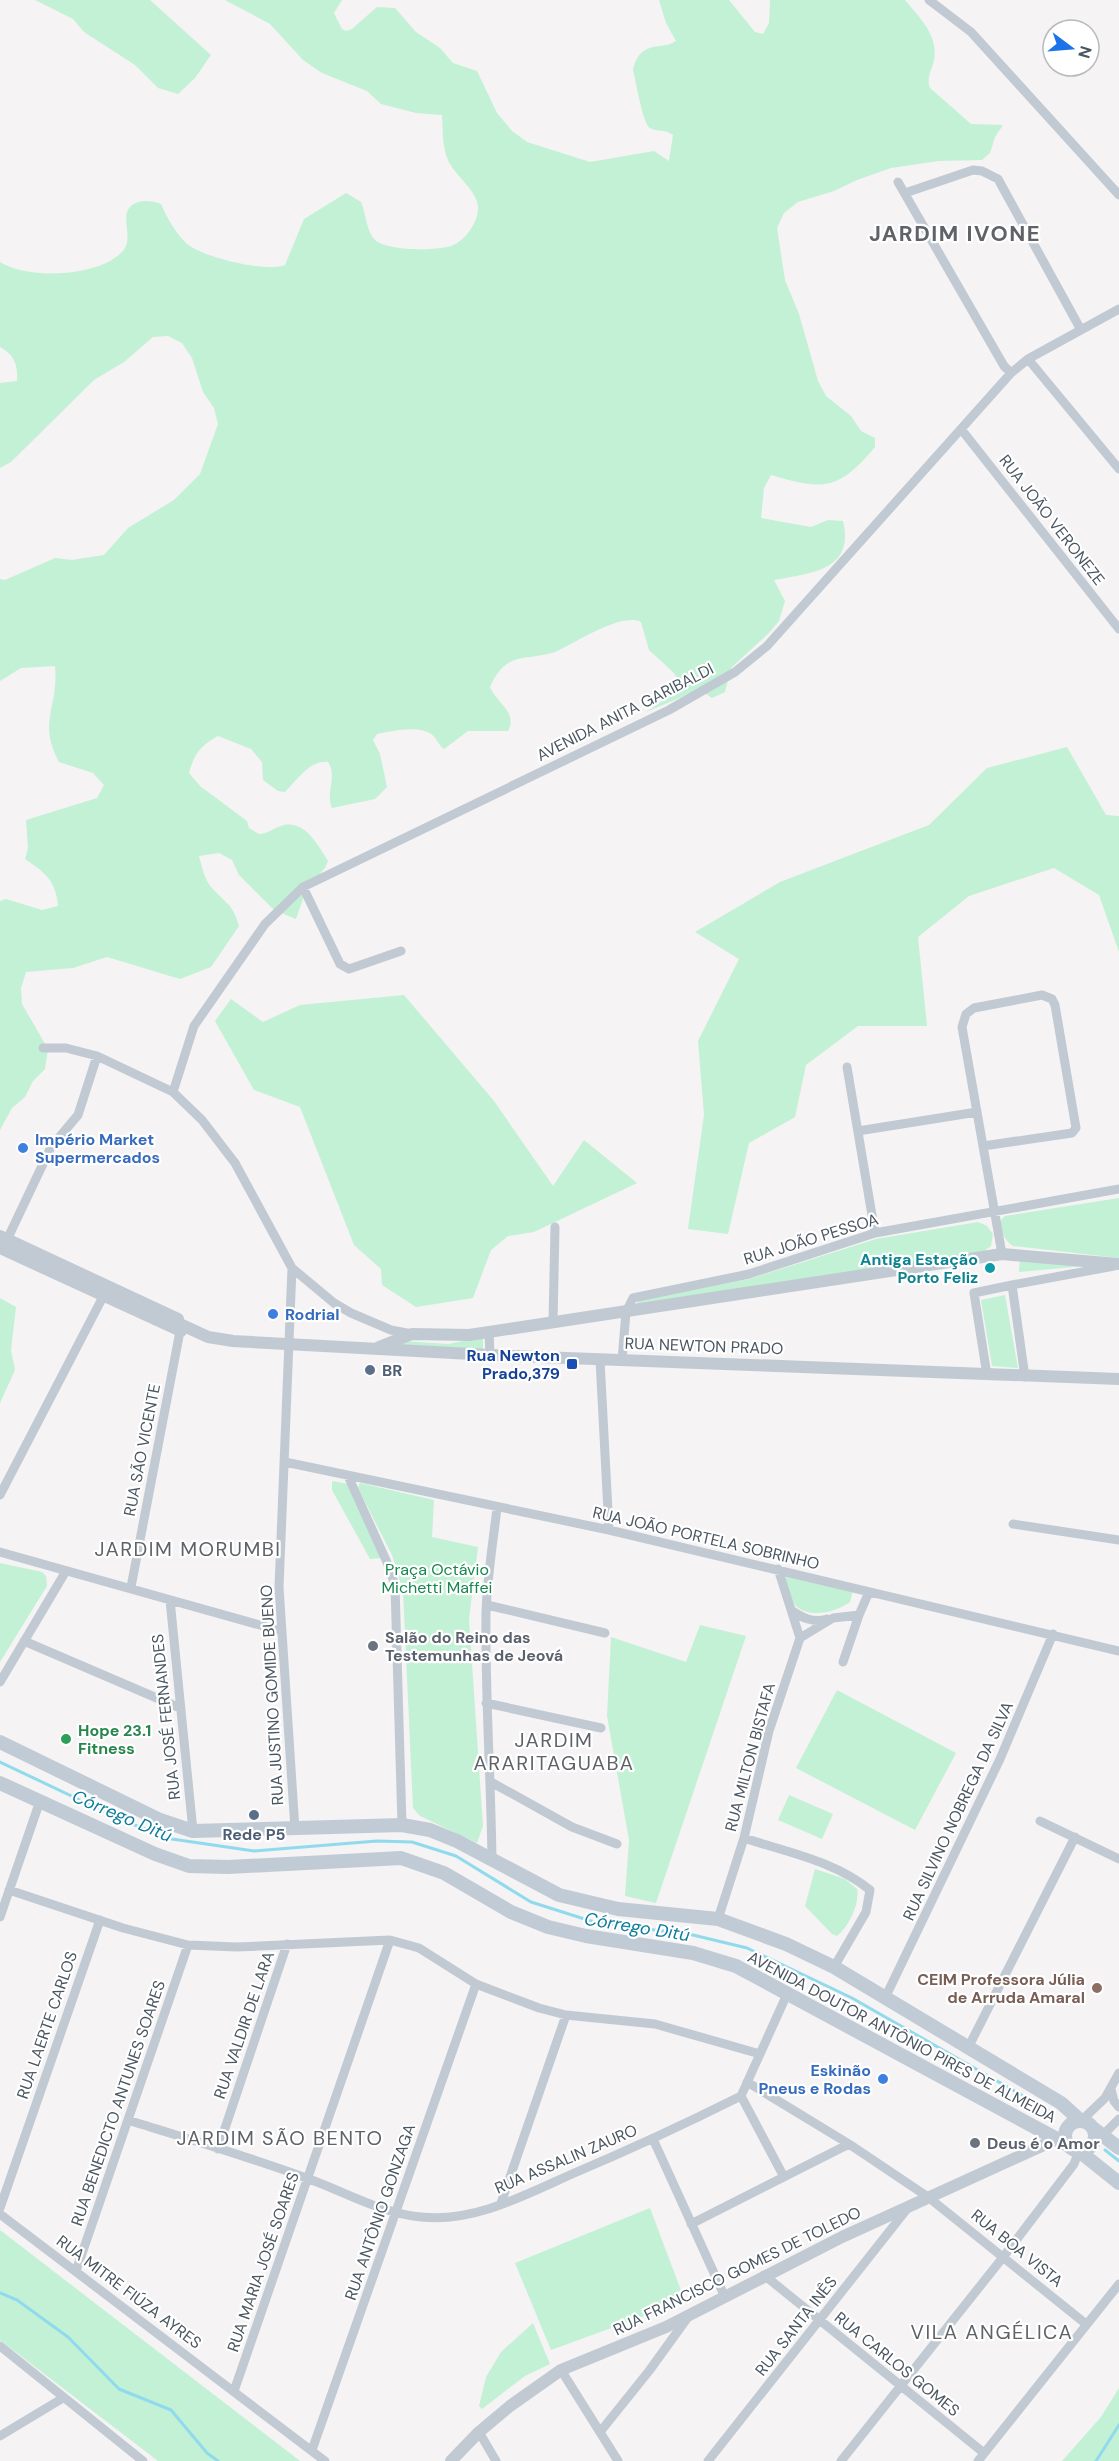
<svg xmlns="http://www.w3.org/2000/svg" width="1119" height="2461" font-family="'DM Sans',sans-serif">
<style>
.green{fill:#c3f1d5}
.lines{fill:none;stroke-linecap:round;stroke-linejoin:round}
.stream{stroke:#90daee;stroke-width:3}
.minor{stroke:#c1cad2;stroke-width:9}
.tertiary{stroke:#c1cad2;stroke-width:12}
.secondary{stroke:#c1cbd6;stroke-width:14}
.shop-dot{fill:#3f7fe0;stroke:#fff;stroke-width:2}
.culture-dot{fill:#0f9aa8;stroke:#fff;stroke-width:2}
.transit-dot{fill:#1a4fb4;stroke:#fff;stroke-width:2}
.service-dot{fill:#5c6f8a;stroke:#fff;stroke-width:2}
.worship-dot{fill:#6b7280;stroke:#fff;stroke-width:2}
.leisure-dot{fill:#2e9e5b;stroke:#fff;stroke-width:2}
.education-dot{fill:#8d6e63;stroke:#fff;stroke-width:2}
.labels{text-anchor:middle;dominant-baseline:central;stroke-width:4.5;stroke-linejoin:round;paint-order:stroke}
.street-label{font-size:16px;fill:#4a5661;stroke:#fff}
.shop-label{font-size:16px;font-weight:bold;fill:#366cbe;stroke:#fff;text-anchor:start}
.culture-label{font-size:16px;font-weight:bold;fill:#0d838f;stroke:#fff;text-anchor:end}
.transit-label{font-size:16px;font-weight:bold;fill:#164399;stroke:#fff;text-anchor:end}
.service-label{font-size:16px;font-weight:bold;fill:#4e5e75;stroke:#fff;text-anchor:start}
.park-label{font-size:16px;fill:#17864f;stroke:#fff}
.worship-label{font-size:16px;font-weight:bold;fill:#5b616d;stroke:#fff;text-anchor:start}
.leisure-label{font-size:16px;font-weight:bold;fill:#27864d;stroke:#fff;text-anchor:start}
.education-label{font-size:16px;font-weight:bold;fill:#785e54;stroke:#fff;text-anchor:end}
.water-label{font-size:18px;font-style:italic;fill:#0c7c9b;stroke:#fff}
.quarter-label{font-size:20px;letter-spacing:1.5px;fill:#5f6368;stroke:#fff}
.district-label{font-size:22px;font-weight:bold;letter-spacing:1.5px;fill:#5f6368;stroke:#fff}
</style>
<rect width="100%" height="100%" fill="#f5f3f3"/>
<!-- green -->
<path class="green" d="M 35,0 L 150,0 L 211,55 L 195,78 L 178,94 L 158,88 L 135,65 L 84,32 L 73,19 Z
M 225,0 L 342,0 L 334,13 L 342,29 L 346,31 L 352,29 L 377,7 L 395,8 L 416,32 L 440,48 L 453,63 L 477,71 L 497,113 L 512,131 L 527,142 L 590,162 L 654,151 L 669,161 L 673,135 C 666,129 658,132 650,128 C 643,125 636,81 633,70 C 640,38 663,51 676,41 L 666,23 L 659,0 L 729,0 L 755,32 L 763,34 L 769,23 L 770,0 L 905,0 C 919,17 939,36 934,60 C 932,69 926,78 930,88 L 971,124 L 1003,125 L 995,137 L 990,153 L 982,160 L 938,161 L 891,168 L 857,180 L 834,191 L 798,202 L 784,213 L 777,228 L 785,280 L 799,314 L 818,381 L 826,396 L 851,416 L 861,431 L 875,438 L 875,447 C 839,490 824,491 771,475 L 764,488 L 761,518 L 811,527 L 828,520 L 843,521 C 855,571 810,573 774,580 L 785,601 L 779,621 L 769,633 L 731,668 L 725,692 L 712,698 L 703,692 L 696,691 L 646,712 L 674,693 L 679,682 L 674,673 L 649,650 L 641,622 C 621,612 574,644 555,652 C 542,657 521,656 510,662 C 500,667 494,678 490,687 C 497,704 518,712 508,731 L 468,731 L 444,749 C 438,745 437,738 431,734 C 418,725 392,731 377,734 L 373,740 L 380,754 L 387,787 L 375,799 L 332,808 C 325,793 338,776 328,762 C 311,759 296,781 285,792 L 278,791 L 263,780 L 262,762 L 251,749 L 218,736 C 201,745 194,754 189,773 L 200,786 L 247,821 L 249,828 L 259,834 C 268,834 273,828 281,826 C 304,818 318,845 328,861 L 325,868 L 306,890 L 296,919 L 274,910 L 239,875 L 232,860 L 219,853 L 199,856 C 202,867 204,879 212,888 C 226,904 233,904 239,926 L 211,967 L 180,979 L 107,957 L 73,968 L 26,972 L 21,988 L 22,1004 L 48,1049 L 45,1069 L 33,1081 L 25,1097 L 12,1108 L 0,1130 L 0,901 L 6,899 L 42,910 L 58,906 C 56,880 45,873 25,859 L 28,848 L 26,820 L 97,798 L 104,785 L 93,773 L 59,762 C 37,721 59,708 55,666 L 21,668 L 0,681 L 0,579 L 5,580 L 55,558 L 72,560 L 104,555 L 128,528 L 174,500 L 200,474 L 218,424 L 214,408 L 203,392 L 192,358 L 182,343 L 168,336 L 153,337 L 124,362 L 94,380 L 11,462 L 0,468 L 0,383 L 17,381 C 18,366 15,355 0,347 L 0,262 C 28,280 100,277 123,251 C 134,238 120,217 130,207 C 137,199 152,200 161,204 C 167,218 175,232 186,243 C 201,257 267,273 285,265 L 304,219 L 346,193 L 361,202 C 366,213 366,231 375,240 C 387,251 435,251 451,246 C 465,241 479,222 478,206 C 476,189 455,176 448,160 C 442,147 443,129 442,115 L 416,113 L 381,104 L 367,91 L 322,73 L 303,60 L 270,24 Z
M 1067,747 L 1106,815 L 1119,816 L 1119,952 L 1099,895 L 1054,868 L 969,896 L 918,937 L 927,1026 L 858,1026 L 806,1065 L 795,1117 L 749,1143 L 728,1234 L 688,1229 L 704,1115 L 698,1041 L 739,959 L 695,932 L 780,882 L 929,825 L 987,768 Z
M 404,995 L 494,1101 L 553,1186 L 584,1140 L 637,1183 L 534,1232 L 508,1236 L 491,1250 L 473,1298 L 416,1307 L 382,1285 L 381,1269 L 354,1245 L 300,1107 L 254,1090 L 215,1021 L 231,999 L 263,1022 L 300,1005 Z
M 1119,1198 L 1119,1258 L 1013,1246 C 1005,1241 999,1230 1001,1220 L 1005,1216 Z
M 978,1222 L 987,1226 L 993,1234 L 991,1246 L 983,1252 L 636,1304 L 640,1300 L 749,1279 L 876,1239 Z
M 1020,1257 L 1084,1266 L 1019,1272 Z
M 1005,1295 L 1018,1368 L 992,1366 L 981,1300 Z
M 0,1298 L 16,1307 L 11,1350 L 15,1370 L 0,1403 Z
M 483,1337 L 483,1349 L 395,1345 L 403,1341 L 448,1344 Z
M 332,1481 L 349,1484 L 381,1558 L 370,1559 L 332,1490 Z
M 360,1483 L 434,1500 L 432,1537 L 478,1547 L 469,1619 L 483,1826 L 477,1843 L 420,1816 L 413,1808 L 403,1591 L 392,1555 L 361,1494 L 358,1487 Z
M 0,1563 L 42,1572 L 46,1576 L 47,1586 L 0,1662 Z
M 788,1574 L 853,1591 L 850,1602 C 836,1612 811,1619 796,1606 C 789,1600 787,1588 785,1579 Z
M 700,1625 L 746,1636 L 656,1903 L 625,1896 L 629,1840 L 607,1716 L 611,1637 L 686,1662 Z
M 837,1690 L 956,1753 L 915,1830 L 796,1768 Z
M 789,1795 L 833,1814 L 822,1839 L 778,1820 Z
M 815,1869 L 845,1879 L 857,1889 C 860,1903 849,1927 837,1936 L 832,1934 L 805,1906 Z
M 650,2208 L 685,2301 L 551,2350 L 515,2263 Z
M 0,2230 L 300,2461 L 158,2461 L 0,2340 Z
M 533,2323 L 550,2364 L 525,2376 L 482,2409 L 479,2406 L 486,2377 L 501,2352 Z
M 1119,2388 L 1119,2461 L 1062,2461 L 1101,2417 Z"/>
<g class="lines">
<!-- stream -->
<path class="stream" d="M 0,1762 L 124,1821 L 172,1839 L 254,1851 L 377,1841 L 412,1842 L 456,1856 L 531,1902 L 594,1922 L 693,1935 L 747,1948 L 852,1998 L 1051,2112
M 1105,2150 L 1119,2161
M 0,2293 L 17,2300 L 68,2337 L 119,2389 L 171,2410 L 207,2453 L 218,2461
M 1096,2461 L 1119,2425"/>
<!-- minor -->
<path class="minor" d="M 929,0 L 971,32 L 1119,195
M 898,182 L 1004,366 L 1011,373
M 905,193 L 973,170 L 982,171 L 998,179 L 1081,330
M 1028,359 L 1119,469
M 961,429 L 1119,629
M 303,887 L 340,964 L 349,969 L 401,951
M 43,1048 L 66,1048 L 97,1056 L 173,1092 L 202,1120 L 235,1163 L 292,1268 L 334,1303 L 351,1313 L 391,1330 L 412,1334
M 847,1067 L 875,1233
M 173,1092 L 194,1026 L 265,924 L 303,887 L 669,710 L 735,672 L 767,646 L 1011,373 L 1028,359 L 1119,309
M 858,1131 L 977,1112
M 983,1146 L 1072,1133 L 1076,1128 L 1055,1005 L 1052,999 L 1042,995 L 974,1008 L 966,1014 L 962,1027 L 1002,1254
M 5,1244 L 51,1147 L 78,1115 L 97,1056
M 292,1268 L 279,1587 L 295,1829
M 1012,1285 L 1114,1266
M 553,1323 L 555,1227
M 489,1332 L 490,1355
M 600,1360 L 609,1530
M 622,1360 L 626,1312 L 633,1298 L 749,1274 L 875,1233 L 1119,1189
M 987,1375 L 974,1293 L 1012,1285 L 1025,1377
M 285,1462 L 609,1530 L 1119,1651
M 348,1476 L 390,1569 L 395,1586 L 402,1825
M 0,1495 L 106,1291
M 1013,1524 L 1119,1540
M 0,1552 L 281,1631
M 131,1587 L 181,1326
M 170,1600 L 193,1831
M 487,1605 L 605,1633
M 791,1610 C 802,1618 813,1623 827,1619
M 800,1638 L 833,1618 L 859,1615 L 869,1592
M 24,1641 L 180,1708
M 843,1662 L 859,1615
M 0,1682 L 66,1571
M 486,1703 L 601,1728
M 491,1782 L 572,1827 L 617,1844
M 1040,1821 L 1119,1859
M 744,1838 C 786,1852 835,1861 870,1890 L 866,1912 L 834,1967
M 492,1861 C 491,1778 485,1696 486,1613 C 487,1578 493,1543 497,1508
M 9,1890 L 123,1928 L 188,1945 L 237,1947 L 390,1940 L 419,1948 L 476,1984 L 539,2008 L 566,2015 L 655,2024 L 760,2054
M 0,1917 L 40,1801
M 718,1919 L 744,1838 L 769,1731 L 800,1638 L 778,1569
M 885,1998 L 1000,1759 L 1053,1634
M 968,2048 L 1075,1837
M 747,2082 L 849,2144 L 928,2197 L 1086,2324
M 1111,2089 L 1114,2101 L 1119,2107
M 741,2096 L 788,1992
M 741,2096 L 784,2177
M 128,2120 C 188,2139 250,2157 309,2179 C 345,2192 383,2214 421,2217 C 473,2223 525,2195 572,2174 C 629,2150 685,2124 741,2096
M 1081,2121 L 1105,2098 L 1119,2073
M 1102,2136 L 1119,2119
M 653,2139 L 724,2295
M 218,2149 L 287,1944
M 501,2203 L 566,2015
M 0,2208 L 100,1920
M 0,2214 L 325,2461
M 691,2224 L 849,2144
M 76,2271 L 188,1945
M 764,2275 L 984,2453
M 0,2346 L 143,2461
M 561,2370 L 618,2461
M 234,2391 L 390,1940
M 479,2432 L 496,2461
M 600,2432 L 649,2371 L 688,2317
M 0,2436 L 63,2398
M 312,2450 L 476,1984
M 708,2461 L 907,2209
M 841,2461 L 1004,2256 L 1074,2164 L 1079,2151
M 978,2461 L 1119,2284"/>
<!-- tertiary -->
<path class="tertiary" d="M 0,1236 L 178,1319
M 0,1248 L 181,1331
M 182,1325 L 208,1337 L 233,1341 L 490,1355 L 1119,1379
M 379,1347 L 412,1334 L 469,1335 L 1002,1254 L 1119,1264
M 451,2461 L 479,2432 L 510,2406 L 561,2370 L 666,2327 L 842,2237 L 1057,2139"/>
<!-- secondary -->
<path class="secondary" d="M 0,1742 L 160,1820 L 193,1831 L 402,1825 L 430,1830 L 457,1841 L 559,1895 L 618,1909 L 718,1919 L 786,1944 L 834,1967 L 1061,2103 L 1081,2121
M 0,1783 L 155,1854 L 189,1866 L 228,1867 L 401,1858 L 444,1873 L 511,1912 L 548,1927 L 586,1936 L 693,1953 L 736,1966 L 1068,2145
M1065 2136a15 15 0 1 1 30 0a15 15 0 1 1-30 0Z
M 1093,2128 L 1119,2148
M 1079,2151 L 1119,2183"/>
</g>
<!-- markers -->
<g class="shop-dot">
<circle cx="23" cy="1148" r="6"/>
<circle cx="273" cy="1314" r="6"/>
<circle cx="883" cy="2079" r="6"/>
</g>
<circle class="culture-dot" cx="990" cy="1268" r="6"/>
<rect class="transit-dot" x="566" y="1358" width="12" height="12" rx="3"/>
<g class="service-dot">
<circle cx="370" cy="1370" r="6"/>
<circle cx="254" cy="1815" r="6"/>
</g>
<g class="worship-dot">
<circle cx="373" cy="1646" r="6"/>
<circle cx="975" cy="2143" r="6"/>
</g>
<circle class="leisure-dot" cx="66" cy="1739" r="6"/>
<circle class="education-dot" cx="1097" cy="1988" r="6"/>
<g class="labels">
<!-- street labels -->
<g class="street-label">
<text transform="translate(1052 520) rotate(52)">RUA JOÃO VERONEZE</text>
<text transform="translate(625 712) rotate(-27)">AVENIDA ANITA GARIBALDI</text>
<text transform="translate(811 1239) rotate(-17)">RUA JOÃO PESSOA</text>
<text transform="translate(704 1346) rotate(2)">RUA NEWTON PRADO</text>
<text transform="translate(142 1450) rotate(-79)">RUA SÃO VICENTE</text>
<text transform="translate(706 1538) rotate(13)">RUA JOÃO PORTELA SOBRINHO</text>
<text transform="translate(272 1695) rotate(-93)">RUA JUSTINO GOMIDE BUENO</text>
<text transform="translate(166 1717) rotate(-96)">RUA JOSÉ FERNANDES</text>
<text transform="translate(750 1757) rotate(-75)">RUA MILTON BISTAFA</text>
<text transform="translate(958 1811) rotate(-65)">RUA SILVINO NOBREGA DA SILVA</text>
<text transform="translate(47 2025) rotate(-71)">RUA LAERTE CARLOS</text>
<text transform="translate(244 2025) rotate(-71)">RUA VALDIR DE LARA</text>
<text transform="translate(902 2037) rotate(28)">AVENIDA DOUTOR ANTÔNIO PIRES DE ALMEIDA</text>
<text transform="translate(118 2103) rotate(-71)">RUA BENEDICTO ANTUNES SOARES</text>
<text transform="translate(566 2159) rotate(-23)">RUA ASSALIN ZAURO</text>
<text transform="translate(380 2212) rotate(-71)">RUA ANTÔNIO GONZAGA</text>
<text transform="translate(1017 2248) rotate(39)">RUA BOA VISTA</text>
<text transform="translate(263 2262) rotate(-71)">RUA MARIA JOSÉ SOARES</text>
<text transform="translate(737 2271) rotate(-26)">RUA FRANCISCO GOMES DE TOLEDO</text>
<text transform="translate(129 2292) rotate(37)">RUA MITRE FIÚZA AYRES</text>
<text transform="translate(796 2326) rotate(-52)">RUA SANTA INÊS</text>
<text transform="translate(897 2364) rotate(39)">RUA CARLOS GOMES</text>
</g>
<!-- shop labels -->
<g class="shop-label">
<text x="35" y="1139">Império Market<tspan x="35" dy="18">Supermercados</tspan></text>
<text x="285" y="1314">Rodrial</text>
<text x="871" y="2070" text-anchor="end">Eskinão<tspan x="871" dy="18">Pneus e Rodas</tspan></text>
</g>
<!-- culture labels -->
<g class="culture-label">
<text x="978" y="1259">Antiga Estação<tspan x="978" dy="18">Porto Feliz</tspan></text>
</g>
<!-- transit labels -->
<g class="transit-label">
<text x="560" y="1355">Rua Newton<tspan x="560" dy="18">Prado,379</tspan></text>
</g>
<!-- service labels -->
<g class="service-label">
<text x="382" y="1370">BR</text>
<text x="254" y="1834" text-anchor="middle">Rede P5</text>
</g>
<!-- park labels -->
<g class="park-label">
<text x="437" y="1569">Praça Octávio<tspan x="437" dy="18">Michetti Maffei</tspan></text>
</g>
<!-- worship labels -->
<g class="worship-label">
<text x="385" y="1637">Salão do Reino das<tspan x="385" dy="18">Testemunhas de Jeová</tspan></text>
<text x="987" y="2143">Deus é o Amor</text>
</g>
<!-- leisure labels -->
<g class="leisure-label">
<text x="78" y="1730">Hope 23.1<tspan x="78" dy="18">Fitness</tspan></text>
</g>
<!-- education labels -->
<g class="education-label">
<text x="1085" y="1979">CEIM Professora Júlia<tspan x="1085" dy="18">de Arruda Amaral</tspan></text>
</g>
<!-- water labels -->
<g class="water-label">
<text transform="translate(122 1816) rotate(23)">Córrego Ditú</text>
<text transform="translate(637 1927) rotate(9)">Córrego Ditú</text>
</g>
<!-- quarter labels -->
<g class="quarter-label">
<text x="188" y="1549">JARDIM MORUMBI</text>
<text x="554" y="1740">JARDIM<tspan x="554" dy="23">ARARITAGUABA</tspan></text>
<text x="280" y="2138">JARDIM SÃO BENTO</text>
<text x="992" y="2332">VILA ANGÉLICA</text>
</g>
<!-- district labels -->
<g class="district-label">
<text x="955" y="233">JARDIM IVONE</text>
</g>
</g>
<!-- north arrow -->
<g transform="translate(1071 48) rotate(106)"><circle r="28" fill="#ffffff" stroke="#b7bbc0" stroke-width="1.5"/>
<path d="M0-4.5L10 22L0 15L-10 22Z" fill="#1a73e8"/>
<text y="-9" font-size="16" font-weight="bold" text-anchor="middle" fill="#4a5661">N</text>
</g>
</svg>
